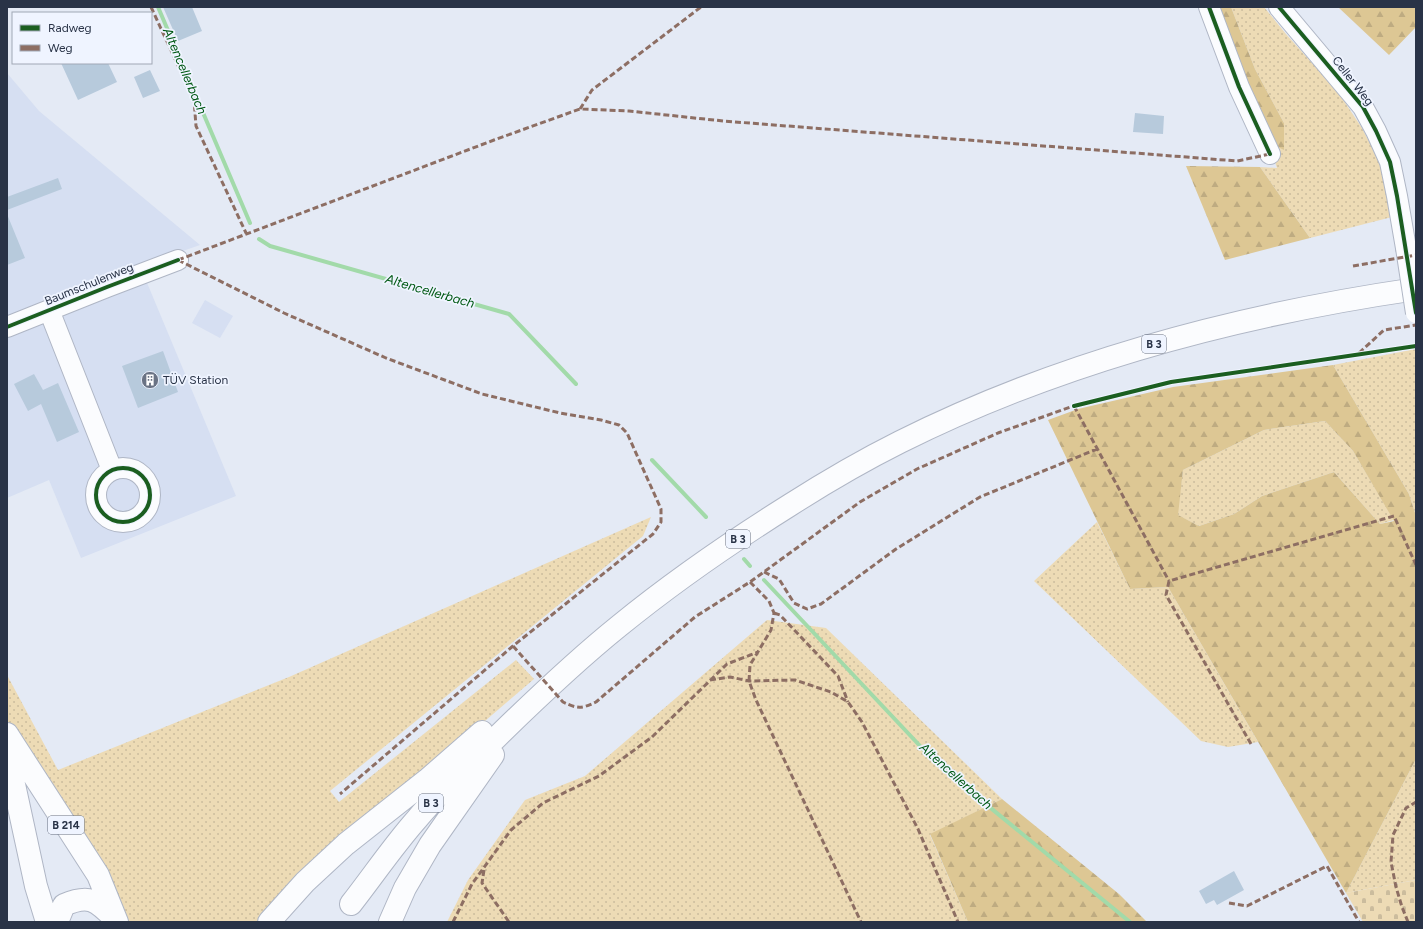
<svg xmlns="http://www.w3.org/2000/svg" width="1423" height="929" font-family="Figtree,sans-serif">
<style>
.built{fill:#d6dff2}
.grass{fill:url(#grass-dots)}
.forest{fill:url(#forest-firs);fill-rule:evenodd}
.cemetery{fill:url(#cemetery-stones)}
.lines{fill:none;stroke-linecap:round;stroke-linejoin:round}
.stream{stroke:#a2daa9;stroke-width:4}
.building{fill:#b7cadc}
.minor-casing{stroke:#afb6c5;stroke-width:22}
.major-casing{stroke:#afb6c5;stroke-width:24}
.highway-casing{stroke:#afb6c5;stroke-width:24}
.minor{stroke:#fbfcfe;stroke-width:20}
.major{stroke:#fbfcfe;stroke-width:22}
.highway{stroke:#fbfcfe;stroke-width:22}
.minor-bridge-casing{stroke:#afb6c5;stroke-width:22;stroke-linecap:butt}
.minor-bridge{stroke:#fbfcfe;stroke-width:20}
.quiet{stroke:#8d6e63;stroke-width:3;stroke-dasharray:6 3;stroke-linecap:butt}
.cycleway-casing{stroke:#eff4ff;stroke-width:6}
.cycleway{stroke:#1b5e20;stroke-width:4}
.labels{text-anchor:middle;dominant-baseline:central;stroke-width:3.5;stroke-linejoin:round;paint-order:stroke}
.shield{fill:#eff4ff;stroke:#646d7e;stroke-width:1}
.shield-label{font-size:11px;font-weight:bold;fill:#293347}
.street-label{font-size:12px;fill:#293347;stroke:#eff4ff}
.poi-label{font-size:12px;fill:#293347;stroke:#eff4ff;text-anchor:start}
.water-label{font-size:13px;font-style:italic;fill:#015914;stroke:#eff4ff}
</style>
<defs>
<pattern id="grass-dots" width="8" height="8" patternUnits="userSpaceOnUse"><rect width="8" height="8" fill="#eddbb5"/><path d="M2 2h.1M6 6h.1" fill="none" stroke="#cbbc9d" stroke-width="1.8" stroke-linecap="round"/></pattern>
<pattern id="forest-firs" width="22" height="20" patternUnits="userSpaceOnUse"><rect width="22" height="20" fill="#ddc794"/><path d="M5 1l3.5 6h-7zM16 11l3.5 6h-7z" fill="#beab81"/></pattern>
<pattern id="cemetery-stones" width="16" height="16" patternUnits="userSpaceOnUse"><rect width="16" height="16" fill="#eddbb5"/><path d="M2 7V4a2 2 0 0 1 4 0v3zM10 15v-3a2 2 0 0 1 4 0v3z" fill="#cbbc9d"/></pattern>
</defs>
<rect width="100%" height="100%" fill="#e4eaf5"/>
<!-- built -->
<path class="built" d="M 7,73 L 39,111 L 200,245 L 140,266 L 236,496 L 81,558 L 49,480 L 7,498 Z
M 205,300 L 233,316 L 220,338 L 192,323 Z"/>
<!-- grass -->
<path class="grass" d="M 1231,7 L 1264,7 L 1286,34 L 1338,92 L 1362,128 L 1380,163 L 1392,217 L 1310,238 L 1260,167 L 1277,168 L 1268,142 L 1284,149 L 1284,123 L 1255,69 Z
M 1416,349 L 1416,516 L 1409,494 L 1333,365 Z
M 1325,421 L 1353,451 L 1394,520 L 1380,524 L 1334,472 L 1262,496 L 1234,514 L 1199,526 L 1177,515 L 1183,470 L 1264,430 Z
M 651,517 L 643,536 L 330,791 L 339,802 L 516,660 L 534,679 L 421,776 L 265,922 L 126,922 L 102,873 L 7,721 L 7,675 L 58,770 L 289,677 Z
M 1097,522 L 1130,589 L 1168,587 L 1258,742 L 1228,747 L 1201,741 L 1034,581 Z
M 767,620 L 826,628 L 1002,799 L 930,835 L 968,922 L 447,922 L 468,880 L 525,800 L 585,776 Z
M 1416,759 L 1416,880 L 1346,893 Z"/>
<!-- forest -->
<path class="forest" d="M 1215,7 L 1231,7 L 1255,69 L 1284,123 L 1284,150 L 1268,142 Z
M 1338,7 L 1416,7 L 1416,27 L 1389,55 Z
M 1186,166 L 1260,167 L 1310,238 L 1225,260 Z
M 1333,365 L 1409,494 L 1416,516 L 1416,759 L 1346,893 L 1168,587 L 1130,589 L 1048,420 L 1078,409 L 1173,387 ZM 1325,421 L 1353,451 L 1394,521 L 1380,524 L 1334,472 L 1262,496 L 1234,514 L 1199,526 L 1178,515 L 1183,470 L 1264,430 Z
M 1002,799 L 1119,894 L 1147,922 L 968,922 L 930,834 Z"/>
<!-- cemetery -->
<path class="cemetery" d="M 1416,880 L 1416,922 L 1363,922 L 1346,893 Z"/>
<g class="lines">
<!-- stream -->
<path class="stream" d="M 158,7 L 250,223
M 259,239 L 270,246 L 509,314 L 576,384
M 652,460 L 706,517
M 744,559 L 750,566
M 764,580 L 938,765 L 1130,922"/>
</g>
<!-- building -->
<path class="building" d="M 163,7 L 192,7 L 202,31 L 178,41 Z
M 61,63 L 108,63 L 117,82 L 78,100 Z
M 150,70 L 160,91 L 143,98 L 134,77 Z
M 1135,113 L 1164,116 L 1163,134 L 1133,132 Z
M 58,178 L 62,189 L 7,210 L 7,197 Z
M 7,214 L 25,258 L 7,265 Z
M 163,351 L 178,392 L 138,408 L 122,366 Z
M 34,374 L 43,390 L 58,383 L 79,432 L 57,442 L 41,404 L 28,411 L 14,384 Z
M 1234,871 L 1244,890 L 1217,905 L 1214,900 L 1206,904 L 1199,891 Z"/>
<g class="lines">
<defs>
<path id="minor" d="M 1209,7 L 1239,87 L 1270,154
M 1279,7 L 1363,107 L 1376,131 L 1390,162 L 1397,196 L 1406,248
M 49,310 L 112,470
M 7,327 L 107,287 L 178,260
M96 495a27 27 0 1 1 54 0a27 27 0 1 1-54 0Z"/>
<path id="major" d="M 7,734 L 98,875 L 117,922
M 7,752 L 36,886 L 47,922
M 57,922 L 64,905 C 89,894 96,900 114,918"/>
<path id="highway" d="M 351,904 C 373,876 393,846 417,819 C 443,788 473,761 501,733 C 539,696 578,659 619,626 C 673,582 731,542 790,505 C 826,482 862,461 900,442 C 1062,361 1238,315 1416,289
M 269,922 L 305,882 L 346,844 L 427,780 L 482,732
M 390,922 L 405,888 L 430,845 L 493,755"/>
</defs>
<!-- minor casing -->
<use href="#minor" class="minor-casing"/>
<!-- major casing -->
<use href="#major" class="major-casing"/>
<!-- highway casing -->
<use href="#highway" class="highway-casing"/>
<!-- minor -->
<use href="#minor" class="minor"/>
<!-- major -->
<use href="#major" class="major"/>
<!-- highway -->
<use href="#highway" class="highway"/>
<defs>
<path id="minor-bridge" d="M 1406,248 L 1416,313"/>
</defs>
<!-- minor-bridge casing -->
<use href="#minor-bridge" class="minor-bridge-casing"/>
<!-- minor-bridge -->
<use href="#minor-bridge" class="minor-bridge"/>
<!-- quiet -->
<path class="quiet" d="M 151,7 L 194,100 L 196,126 L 246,233
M 580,109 L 592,90 L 701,7
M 178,260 L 494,140 L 580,109 L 629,111 L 723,121 L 1237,161 L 1270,154
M 178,260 L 284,313 L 386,358 L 482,394 L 560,413 L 601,420 L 619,425 L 627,433 L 661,509 L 661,522 L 653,534 L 513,646 L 340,794
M 1353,266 L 1416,255
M 1359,353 L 1384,330 L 1416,325
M 1074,406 L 1169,581
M 764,572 L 779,579 L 794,603 L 807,609 L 821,604 L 896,549 L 980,497 L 1097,449
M 750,582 L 769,601 L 774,613 L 771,630 L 750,665 L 749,681 L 756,700 L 861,922
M 774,613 L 780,615 L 838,676 L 848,702
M 513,646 L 563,702 C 578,709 581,709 596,702 L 695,617 L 750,582 L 860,502 L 917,469 L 998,433 L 1076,405
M 710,680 L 730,677 L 749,681 L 795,680 L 831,692 L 848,702 L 862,722 L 918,829 L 958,922
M 1251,744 L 1166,595 L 1169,581 L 1394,516 L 1416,565
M 484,870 L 482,883 L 509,922
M 1229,903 L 1247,906 L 1327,866 L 1359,922
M 453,922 L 472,884 L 511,830 L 543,803 L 599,776 L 652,737 L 727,664 L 758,652
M 1408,922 L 1402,907 L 1396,887 L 1391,862 L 1393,835 L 1406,808 L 1416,802"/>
<defs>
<path id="cycleway" d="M 1209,7 L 1239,87 L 1270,154
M 1279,7 L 1363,107 L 1376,131 L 1390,162 L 1397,196 L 1416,313
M 7,327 L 107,287 L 178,260
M 1074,406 L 1171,382 L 1416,346
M96 495a27 27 0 1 1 54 0a27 27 0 1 1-54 0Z"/>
</defs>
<!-- cycleway casing -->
<use href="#cycleway" class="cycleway-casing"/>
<!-- cycleway -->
<use href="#cycleway" class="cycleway"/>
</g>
<!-- icons -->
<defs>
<symbol id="building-disc" viewBox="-11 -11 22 22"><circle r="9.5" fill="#6a7384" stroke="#eff4ff"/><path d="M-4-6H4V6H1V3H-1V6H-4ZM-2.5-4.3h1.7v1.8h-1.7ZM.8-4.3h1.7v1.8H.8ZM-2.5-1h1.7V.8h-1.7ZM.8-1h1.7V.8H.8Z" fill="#fff"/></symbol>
</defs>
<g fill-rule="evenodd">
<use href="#building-disc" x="140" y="370" width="20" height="20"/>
</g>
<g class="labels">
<!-- shield labels -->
<g class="shield">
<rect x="1142" y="335" width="24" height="18" rx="3"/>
<rect x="726" y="530" width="24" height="18" rx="3"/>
<rect x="419" y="794" width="24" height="18" rx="3"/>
<rect x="48" y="816" width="36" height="18" rx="3"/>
</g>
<g class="shield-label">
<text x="1154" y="344">B 3</text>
<text x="738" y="539">B 3</text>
<text x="431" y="803">B 3</text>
<text x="66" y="825">B 214</text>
</g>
<!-- street labels -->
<g class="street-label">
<text transform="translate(1353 81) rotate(52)">Celler Weg</text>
<text transform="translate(89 284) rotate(-22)">Baumschulenweg</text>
</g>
<!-- poi labels -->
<g class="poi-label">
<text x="163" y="380">TÜV Station</text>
</g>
<!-- water labels -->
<g class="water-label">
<text transform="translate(185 71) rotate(67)">Altencellerbach</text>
<text transform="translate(430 291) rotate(16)">Altencellerbach</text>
<text transform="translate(956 776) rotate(42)">Altencellerbach</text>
</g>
</g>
<!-- border -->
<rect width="1423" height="929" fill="none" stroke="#293347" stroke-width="16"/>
<!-- legend -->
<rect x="12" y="12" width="140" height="52" fill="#eff4ff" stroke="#a0a7b5"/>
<rect x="20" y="25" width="20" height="6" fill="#1b5e20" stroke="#a0a7b5"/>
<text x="48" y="32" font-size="12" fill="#293347">Radweg</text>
<rect x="20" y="45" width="20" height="6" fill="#8d6e63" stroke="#a0a7b5"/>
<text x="48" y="52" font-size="12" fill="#293347">Weg</text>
</svg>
